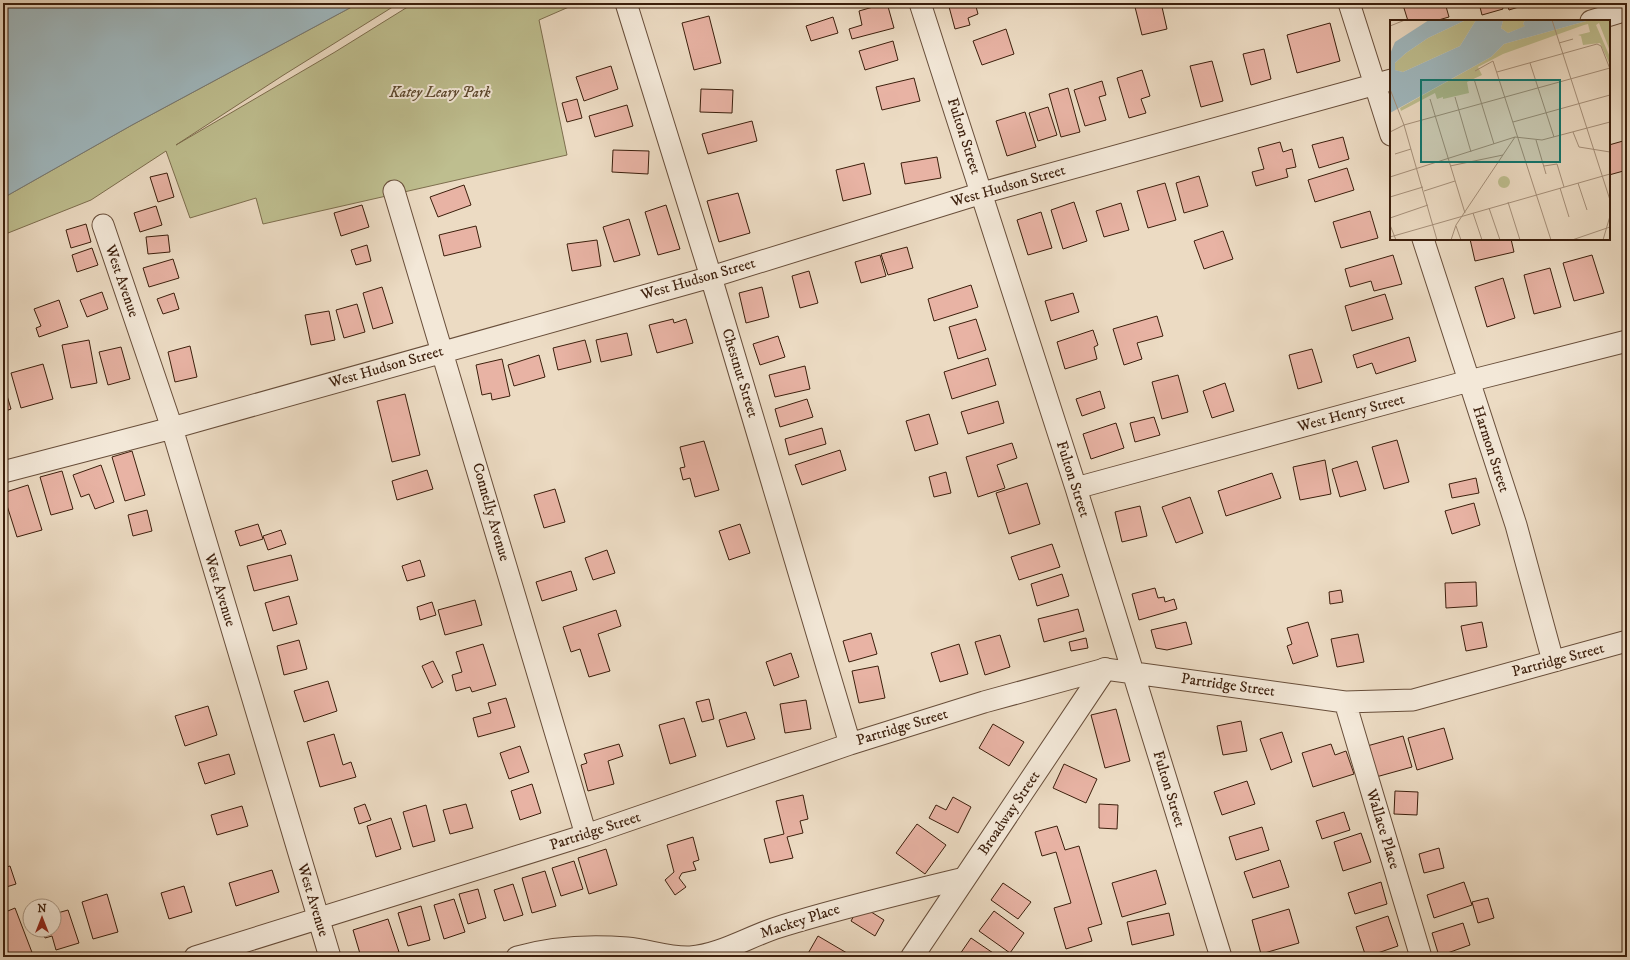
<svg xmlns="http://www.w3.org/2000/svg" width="1630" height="960" font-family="'IM FELL DW Pica',serif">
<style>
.green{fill:#bebe8f;stroke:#7d6e4e}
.water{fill:#9fb8bf;stroke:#777b77}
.building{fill:#e8b3a4;stroke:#3c1f0c}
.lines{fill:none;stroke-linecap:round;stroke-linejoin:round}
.minor-casing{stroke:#684e3a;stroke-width:23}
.tertiary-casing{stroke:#684e3a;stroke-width:24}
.minor{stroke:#f3e8d8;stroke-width:21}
.tertiary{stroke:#f3e8d8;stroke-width:22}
.labels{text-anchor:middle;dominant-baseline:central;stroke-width:4;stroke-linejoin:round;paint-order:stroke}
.park-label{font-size:15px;font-style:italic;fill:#5c472d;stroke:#f3e8d8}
.street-label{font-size:15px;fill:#3c1f0c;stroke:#f3e8d8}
.inset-road{fill:none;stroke:#a6907a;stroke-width:1}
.view{fill:#0f766e;fill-opacity:0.15;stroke:#0f766e;stroke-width:2}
.inset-edge{fill:none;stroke:#3c1f0c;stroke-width:2}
</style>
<rect width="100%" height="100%" fill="#ecdbc3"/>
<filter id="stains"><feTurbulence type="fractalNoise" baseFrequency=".005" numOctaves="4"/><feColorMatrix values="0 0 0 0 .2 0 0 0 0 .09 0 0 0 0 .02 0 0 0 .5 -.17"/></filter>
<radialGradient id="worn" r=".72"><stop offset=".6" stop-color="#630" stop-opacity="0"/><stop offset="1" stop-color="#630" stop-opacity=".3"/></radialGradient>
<!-- green -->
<path class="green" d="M 359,3 L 399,3 L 282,76 L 176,145 L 335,52 L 414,3 L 578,3 L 539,20 L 567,155 L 263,224 L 256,198 L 190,218 L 166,151 L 91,200 L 3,235 L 3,198 L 132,125 Z"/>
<!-- water -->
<path class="water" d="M 3,3 L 359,3 L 132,125 L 3,198 Z"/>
<!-- building -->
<path class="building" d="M 887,3 L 894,28 L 852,39 L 849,29 L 862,25 L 859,11 Z
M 948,3 L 975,3 L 978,14 L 968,18 L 970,25 L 955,29 Z
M 1134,3 L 1171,3 L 1172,5 L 1162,7 L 1167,29 L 1142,35 Z
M 1409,3 L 1445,3 L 1449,17 L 1435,21 L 1408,21 L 1403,5 Z
M 1479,3 L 1501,3 L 1503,9 L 1482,15 Z
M 1507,3 L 1525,3 L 1525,5 L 1509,10 Z
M 709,16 L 721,63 L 694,70 L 682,23 Z
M 833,17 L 838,33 L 811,41 L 806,26 Z
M 1330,23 L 1340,61 L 1297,73 L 1287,35 Z
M 1006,29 L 1014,54 L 982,65 L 973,41 Z
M 893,41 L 898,60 L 865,70 L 859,51 Z
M 1264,49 L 1271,79 L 1251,85 L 1243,54 Z
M 1212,61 L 1223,101 L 1201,107 L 1190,66 Z
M 611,66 L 618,89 L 584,101 L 576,77 Z
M 1142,70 L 1150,96 L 1141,99 L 1146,113 L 1129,118 L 1117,78 Z
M 914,78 L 920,101 L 882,110 L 876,87 Z
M 1102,81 L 1106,95 L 1099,97 L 1106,120 L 1085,126 L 1074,90 Z
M 1068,88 L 1080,132 L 1061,137 L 1049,94 Z
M 701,89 L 733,90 L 732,113 L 700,112 Z
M 577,99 L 582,118 L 567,122 L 562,103 Z
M 627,105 L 633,126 L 595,137 L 589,116 Z
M 1048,107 L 1057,135 L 1038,141 L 1029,113 Z
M 1025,112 L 1036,147 L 1007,156 L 996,121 Z
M 752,121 L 757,141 L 708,154 L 702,134 Z
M 1343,137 L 1349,159 L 1319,168 L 1312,145 Z
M 1623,141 L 1627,157 L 1627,170 L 1609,175 L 1609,145 Z
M 1280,142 L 1283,152 L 1292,149 L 1296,167 L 1286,169 L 1288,177 L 1256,186 L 1252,172 L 1264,169 L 1258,148 Z
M 613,150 L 649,151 L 648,174 L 612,172 Z
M 937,157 L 941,178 L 905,184 L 901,163 Z
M 864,163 L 871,194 L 843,201 L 836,170 Z
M 1347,168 L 1354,190 L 1315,202 L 1308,180 Z
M 167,173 L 174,197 L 158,202 L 150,177 Z
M 1199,176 L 1208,206 L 1184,213 L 1176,183 Z
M 1165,183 L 1176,220 L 1148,228 L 1137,191 Z
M 464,185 L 471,205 L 438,217 L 430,197 Z
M 738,193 L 750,233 L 719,242 L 707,201 Z
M 1074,202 L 1087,241 L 1063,249 L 1051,210 Z
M 1121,203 L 1129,230 L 1104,237 L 1096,211 Z
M 362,205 L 369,227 L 341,236 L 334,213 Z
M 666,205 L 680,249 L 658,255 L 645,212 Z
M 156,206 L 162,225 L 140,232 L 134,213 Z
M 1370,211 L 1378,238 L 1341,248 L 1333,222 Z
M 1041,212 L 1052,248 L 1028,255 L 1017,220 Z
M 629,219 L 640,255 L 614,262 L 603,227 Z
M 86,224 L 91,242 L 71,248 L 66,230 Z
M 476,226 L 481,247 L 444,256 L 439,235 Z
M 1223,231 L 1233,259 L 1204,269 L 1194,241 Z
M 168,235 L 170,252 L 148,254 L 146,237 Z
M 1470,239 L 1511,239 L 1514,252 L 1475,261 Z
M 597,240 L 601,266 L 572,271 L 567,244 Z
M 367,245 L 371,261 L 356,265 L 351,250 Z
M 907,247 L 913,268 L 888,275 L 881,254 Z
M 92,248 L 98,265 L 77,272 L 72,255 Z
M 880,255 L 886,276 L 861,283 L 855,262 Z
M 1393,255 L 1402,284 L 1374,291 L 1371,281 L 1350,287 L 1345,269 Z
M 1592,255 L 1604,293 L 1574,301 L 1563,263 Z
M 173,259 L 179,278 L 149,287 L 143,268 Z
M 1550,268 L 1561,307 L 1534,314 L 1524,275 Z
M 809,271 L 818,303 L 800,308 L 792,276 Z
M 1503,278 L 1515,318 L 1487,327 L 1475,287 Z
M 971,285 L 978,307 L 934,321 L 928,299 Z
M 382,287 L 393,323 L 373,329 L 363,293 Z
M 762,287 L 769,317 L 746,323 L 739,293 Z
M 102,292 L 108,309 L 87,317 L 80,300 Z
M 174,293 L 179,309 L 163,314 L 157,299 Z
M 1073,293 L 1079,312 L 1051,321 L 1045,301 Z
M 1385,294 L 1393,319 L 1352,331 L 1345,306 Z
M 59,300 L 68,327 L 39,337 L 36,328 L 41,326 L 34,309 Z
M 357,304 L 365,332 L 344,338 L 336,310 Z
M 329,311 L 335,340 L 311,345 L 305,315 Z
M 1157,316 L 1163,336 L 1137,343 L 1142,359 L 1124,365 L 1113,329 Z
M 673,319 L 674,323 L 686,319 L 693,343 L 657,353 L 649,325 Z
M 976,319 L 986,350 L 958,359 L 949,327 Z
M 1093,330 L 1098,345 L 1094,347 L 1097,359 L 1065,369 L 1057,342 Z
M 627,333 L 632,355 L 601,362 L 596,340 Z
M 778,336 L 785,357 L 760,365 L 753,344 Z
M 1409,337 L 1416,361 L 1376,374 L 1372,363 L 1357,368 L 1353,355 Z
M 89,340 L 97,383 L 71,388 L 62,345 Z
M 585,340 L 591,362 L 558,370 L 553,348 Z
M 190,346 L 197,377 L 175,382 L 168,352 Z
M 121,347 L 130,379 L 108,385 L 99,352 Z
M 1312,349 L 1322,382 L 1298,389 L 1289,355 Z
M 539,355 L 545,377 L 514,386 L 508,365 Z
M 988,358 L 996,385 L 952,399 L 944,372 Z
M 502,359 L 510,396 L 492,400 L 491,393 L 482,395 L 476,365 Z
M 43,364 L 53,399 L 21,408 L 11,373 Z
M 805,366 L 810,389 L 775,397 L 769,375 Z
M 1178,375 L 1188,412 L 1162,419 L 1152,382 Z
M 3,382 L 11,409 L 3,412 Z
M 1225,383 L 1234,411 L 1212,418 L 1203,391 Z
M 1100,391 L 1105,408 L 1082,416 L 1076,399 Z
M 405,394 L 420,455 L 392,462 L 377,401 Z
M 807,399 L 813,417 L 780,427 L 775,409 Z
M 998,401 L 1004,423 L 968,434 L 961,412 Z
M 929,414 L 938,444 L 915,451 L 906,421 Z
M 1154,417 L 1160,435 L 1135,442 L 1130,423 Z
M 1116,423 L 1124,448 L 1091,459 L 1083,434 Z
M 822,428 L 826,444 L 789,455 L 785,439 Z
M 1397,440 L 1409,482 L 1384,489 L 1372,447 Z
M 704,441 L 719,490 L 695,497 L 690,478 L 683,480 L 680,468 L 685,467 L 680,447 Z
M 1012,443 L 1017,458 L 997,465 L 1005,488 L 978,497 L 966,457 Z
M 840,450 L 846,470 L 802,485 L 795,465 Z
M 132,451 L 145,495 L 125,501 L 112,457 Z
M 1325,460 L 1331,494 L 1300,500 L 1293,467 Z
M 1357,461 L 1366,490 L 1340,497 L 1332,469 Z
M 101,465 L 114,502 L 95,509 L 89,494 L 81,497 L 73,475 Z
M 427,470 L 433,489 L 397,500 L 392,481 Z
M 62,471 L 73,509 L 51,515 L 40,477 Z
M 946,472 L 951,493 L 934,497 L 929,477 Z
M 1272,473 L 1281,498 L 1226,516 L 1218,491 Z
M 1476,478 L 1479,493 L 1452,498 L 1449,484 Z
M 1027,483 L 1040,524 L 1009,534 L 996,493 Z
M 28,485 L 42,530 L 17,537 L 3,493 Z
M 555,489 L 565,522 L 544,528 L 534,495 Z
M 1190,497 L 1203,533 L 1176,543 L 1162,507 Z
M 1474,503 L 1480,525 L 1452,534 L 1445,511 Z
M 1140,506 L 1147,536 L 1122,542 L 1115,512 Z
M 147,510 L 152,531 L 133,536 L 128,515 Z
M 258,524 L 263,539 L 240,546 L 235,531 Z
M 740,524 L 750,553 L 729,560 L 719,531 Z
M 281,530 L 286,544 L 268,550 L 263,536 Z
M 1052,544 L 1060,567 L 1019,580 L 1011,557 Z
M 607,550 L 615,573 L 593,580 L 585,558 Z
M 291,555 L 298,580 L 254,591 L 247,566 Z
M 420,560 L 425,576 L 407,581 L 402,566 Z
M 571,571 L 577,590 L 542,601 L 536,582 Z
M 1062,574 L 1069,596 L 1037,606 L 1031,584 Z
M 1476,582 L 1477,606 L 1446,608 L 1445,583 Z
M 1155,588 L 1158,598 L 1164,597 L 1165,602 L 1174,599 L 1177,609 L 1139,620 L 1132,594 Z
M 1341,590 L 1343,602 L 1330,604 L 1329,592 Z
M 289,596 L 297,624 L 273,631 L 265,603 Z
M 475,600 L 482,625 L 445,635 L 438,610 Z
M 432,602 L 436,615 L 420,620 L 417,607 Z
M 1078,609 L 1084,631 L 1044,642 L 1038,619 Z
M 616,610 L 621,626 L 598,634 L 610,671 L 589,677 L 580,649 L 571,652 L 563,627 Z
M 1186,622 L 1192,644 L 1167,650 L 1156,648 L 1151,630 Z
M 1308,622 L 1318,656 L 1293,664 L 1287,646 L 1292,644 L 1287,628 Z
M 1482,622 L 1487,647 L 1466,651 L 1461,626 Z
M 871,633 L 877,654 L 849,662 L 843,641 Z
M 1358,634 L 1364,662 L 1337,667 L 1331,639 Z
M 1000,635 L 1010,667 L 985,675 L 975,642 Z
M 1086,638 L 1088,648 L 1071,651 L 1069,642 Z
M 299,640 L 307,669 L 284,675 L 277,646 Z
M 483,644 L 496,685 L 472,692 L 470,687 L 456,691 L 452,675 L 462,672 L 456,652 Z
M 959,644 L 968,674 L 940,682 L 931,653 Z
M 791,653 L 799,677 L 774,686 L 766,662 Z
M 433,661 L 443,682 L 432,688 L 422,666 Z
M 878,666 L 885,698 L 859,703 L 852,671 Z
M 328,681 L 337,711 L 304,722 L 294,691 Z
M 506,698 L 515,727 L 478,737 L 473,718 L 491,713 L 488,703 Z
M 709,699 L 714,719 L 702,722 L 696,702 Z
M 806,700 L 811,729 L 785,733 L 780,704 Z
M 208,706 L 217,735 L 185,746 L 175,716 Z
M 1116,709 L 1130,761 L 1105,768 L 1091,715 Z
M 746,712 L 755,739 L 727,747 L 719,720 Z
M 684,718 L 696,756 L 670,764 L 659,725 Z
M 1241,721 L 1247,751 L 1223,755 L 1217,726 Z
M 993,724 L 1024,742 L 1009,766 L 979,748 Z
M 1444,728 L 1453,759 L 1417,770 L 1408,738 Z
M 1282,732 L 1292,762 L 1271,770 L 1260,739 Z
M 334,734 L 343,765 L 351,762 L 356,777 L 320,787 L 307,742 Z
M 1403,736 L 1412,767 L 1376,777 L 1367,746 Z
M 619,744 L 623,756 L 608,761 L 614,784 L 588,791 L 581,765 L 587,763 L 584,754 Z
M 1331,744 L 1335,755 L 1346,751 L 1354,774 L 1313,787 L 1302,753 Z
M 520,746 L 529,772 L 509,779 L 500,753 Z
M 229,754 L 235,774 L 205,784 L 198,763 Z
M 1064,764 L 1097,779 L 1086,803 L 1053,788 Z
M 1247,781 L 1255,804 L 1222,815 L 1214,792 Z
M 532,784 L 541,813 L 520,820 L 511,791 Z
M 1395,791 L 1418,792 L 1417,815 L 1394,814 Z
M 803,795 L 808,819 L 800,821 L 803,833 L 787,837 L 793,858 L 770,863 L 764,839 L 784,834 L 776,801 Z
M 953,797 L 971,807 L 958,833 L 929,818 L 936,805 L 946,810 Z
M 365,804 L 371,820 L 359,824 L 354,808 Z
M 466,804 L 473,828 L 450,834 L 443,810 Z
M 1099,804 L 1118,805 L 1117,829 L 1099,828 Z
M 426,805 L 435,841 L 413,847 L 403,812 Z
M 242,806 L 248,826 L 217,835 L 211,815 Z
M 1344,812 L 1350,830 L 1322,839 L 1316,821 Z
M 391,818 L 401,849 L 376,857 L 367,826 Z
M 917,824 L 946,845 L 925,874 L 896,853 Z
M 1057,826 L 1065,850 L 1079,846 L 1102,924 L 1088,928 L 1092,941 L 1066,949 L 1054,908 L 1071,903 L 1056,852 L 1042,856 L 1035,832 Z
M 1262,827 L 1269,850 L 1236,860 L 1229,837 Z
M 1361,833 L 1371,862 L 1343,871 L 1334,842 Z
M 693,837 L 699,860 L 693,862 L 696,870 L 682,873 L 679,878 L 686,887 L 675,895 L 665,880 L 674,872 L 667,845 Z
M 1439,848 L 1444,868 L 1424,873 L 1419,854 Z
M 606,849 L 617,885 L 589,894 L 578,858 Z
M 1280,860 L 1289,887 L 1253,898 L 1244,872 Z
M 574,861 L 583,889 L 561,896 L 552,868 Z
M 10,866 L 16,884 L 3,888 L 3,868 Z
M 272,870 L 279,892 L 236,906 L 229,883 Z
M 1156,870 L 1166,904 L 1122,917 L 1112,883 Z
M 545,871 L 556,906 L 532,913 L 522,878 Z
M 1381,882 L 1387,904 L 1355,914 L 1348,893 Z
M 1464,882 L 1472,905 L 1434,918 L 1427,895 Z
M 1003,883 L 1031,902 L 1018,919 L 991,900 Z
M 513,884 L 523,915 L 504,921 L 494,890 Z
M 184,886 L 192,912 L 169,919 L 161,893 Z
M 478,889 L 486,918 L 468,924 L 459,894 Z
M 107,894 L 118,932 L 93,939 L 82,902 Z
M 1488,898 L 1494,918 L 1478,923 L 1472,902 Z
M 454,899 L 465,932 L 444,939 L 434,905 Z
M 860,905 L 884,920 L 875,936 L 851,921 Z
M 421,906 L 430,940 L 408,946 L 398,913 Z
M 15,908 L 33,955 L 28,957 L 10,957 L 3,938 L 3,913 Z
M 1289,909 L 1299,943 L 1261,954 L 1252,920 Z
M 68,910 L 79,943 L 56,950 L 52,936 L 45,938 L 42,930 L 54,930 L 54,914 Z
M 994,911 L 1024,933 L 1010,953 L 979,931 Z
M 1169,913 L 1174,935 L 1132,945 L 1127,922 Z
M 1388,916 L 1398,946 L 1366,957 L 1356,927 Z
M 388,919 L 399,952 L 382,957 L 361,957 L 353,930 Z
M 1463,923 L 1470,945 L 1439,956 L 1432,933 Z
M 818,936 L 852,956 L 806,957 Z
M 971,938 L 999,957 L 964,957 L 960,954 Z"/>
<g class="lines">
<defs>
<path id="minor" d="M 626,3 L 711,277 L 850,744
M 920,3 L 1076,488 L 1221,957
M 1349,3 L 1391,135
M 1591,21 L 1627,10
M 394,191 L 586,835
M 103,225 L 172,428 L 330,957
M 1423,239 L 1516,525 L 1553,661
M 3,472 L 172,428 L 711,277 L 982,193 L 1391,80
M 1076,488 L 1469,381 L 1627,341
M 1345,702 L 1421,957
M 195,957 L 586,835 L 850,744 L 984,702 L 1105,669 L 1345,702 L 1413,700 L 1627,641
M 517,957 C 552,947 591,945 627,948 C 648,950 669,958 690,957 C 720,955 750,936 779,927 C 840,908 903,893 965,878"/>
<path id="tertiary" d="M 912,957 L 1105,669"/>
</defs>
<!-- minor casing -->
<use href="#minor" class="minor-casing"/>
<!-- tertiary casing -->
<use href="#tertiary" class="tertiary-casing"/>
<!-- minor -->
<use href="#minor" class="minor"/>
<!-- tertiary -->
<use href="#tertiary" class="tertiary"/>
</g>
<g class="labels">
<!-- park labels -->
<g class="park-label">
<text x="440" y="92">Katey Leary Park</text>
</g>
<!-- street labels -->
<g class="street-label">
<text transform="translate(964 136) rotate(72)">Fulton Street</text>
<text transform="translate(1008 186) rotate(-16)">West Hudson Street</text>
<text transform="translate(698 279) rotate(-16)">West Hudson Street</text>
<text transform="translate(122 281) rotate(71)">West Avenue</text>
<text transform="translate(386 367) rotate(-16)">West Hudson Street</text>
<text transform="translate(740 373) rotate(73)">Chestnut Street</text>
<text transform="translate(1351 413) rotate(-15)">West Henry Street</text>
<text transform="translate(1491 449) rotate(72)">Harmon Street</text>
<text transform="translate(1073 479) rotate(72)">Fulton Street</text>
<text transform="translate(491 512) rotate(74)">Connelly Avenue</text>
<text transform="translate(220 590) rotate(73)">West Avenue</text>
<text transform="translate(1558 660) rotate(-15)">Partridge Street</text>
<text transform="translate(1228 685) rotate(8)">Partridge Street</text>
<text transform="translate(902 727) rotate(-17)">Partridge Street</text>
<text transform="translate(1169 789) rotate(73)">Fulton Street</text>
<text transform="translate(1009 813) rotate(-56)">Broadway Street</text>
<text transform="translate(1383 829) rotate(73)">Wallace Place</text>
<text transform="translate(595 831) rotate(-18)">Partridge Street</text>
<text transform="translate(313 900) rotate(73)">West Avenue</text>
<text transform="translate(800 921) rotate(-18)">Mackey Place</text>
</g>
</g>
<!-- overview -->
<g transform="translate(1390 20)">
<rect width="220" height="220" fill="#ecdbc3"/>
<path d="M 76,0 L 86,0 L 70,26 L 13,52 L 4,50 L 5,43 L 16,33 L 38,18 ZM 135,0 L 133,4 L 136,6 L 118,13 L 111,8 L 113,1 ZM 200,0 L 220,0 L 220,31 L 209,3 L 206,5 L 220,37 L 220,45 L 210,23 L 193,25 L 191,16 L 188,15 L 200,12 L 198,4 L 194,5 L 113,34 L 88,47 L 92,55 L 77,62 L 79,73 L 53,79 L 53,77 L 47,79 L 45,73 L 11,91 L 10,88 L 101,37 L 114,24 ZM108 162a6 6 0 1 1 12 0a6 6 0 1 1-12 0Z" fill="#bebe8f"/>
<path d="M 39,0 L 76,0 L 38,18 L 16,33 L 5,43 L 5,50 L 13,52 L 70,26 L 86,0 L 116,0 L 113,1 L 111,8 L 118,13 L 135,6 L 133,4 L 135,0 L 200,0 L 114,24 L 101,37 L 0,93 L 0,34 L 5,22 Z" fill="#9fb8bf"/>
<path class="inset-road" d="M 162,0 L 220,180M 0,6 L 15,0M 169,23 L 183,19M 140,43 L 164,117M 85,51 L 103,41 L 161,220M 107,52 L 207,24 L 211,26 L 220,49M 84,59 L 104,124M 0,69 L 14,105 L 47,220M 65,77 L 81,132M 40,79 L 75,193M 123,102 L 220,75M 0,112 L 14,105 L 220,48M 183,112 L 189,127 L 220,132M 146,120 L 156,154M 5,134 L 21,129M 60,146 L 113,135M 154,146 L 167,144 L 174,167M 0,157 L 125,117 L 152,120 L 220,102M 188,163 L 197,190M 170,168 L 179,197M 34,171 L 65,161M 0,177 L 33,167M 118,182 L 130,220M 99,188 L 110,220M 83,193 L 92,220M 0,198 L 38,185M 0,205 L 6,220M 66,206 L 71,220M 0,217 L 220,154M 61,220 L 66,205 L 125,117M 182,220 L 220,207M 213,220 L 220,196"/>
<path class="view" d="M 31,60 L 170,60 L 170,142 L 31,142 Z"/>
<rect width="220" height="220" class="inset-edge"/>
</g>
<!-- margin -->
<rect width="1630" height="960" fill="none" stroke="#ecdbc3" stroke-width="16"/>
<rect x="4" y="4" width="1622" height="952" fill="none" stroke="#3c1f0c" stroke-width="2"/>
<rect x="8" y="8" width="1614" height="944" fill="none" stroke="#3c1f0c"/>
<!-- north arrow -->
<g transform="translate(42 918)"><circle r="19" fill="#f3e8d8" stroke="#aa9886"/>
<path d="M0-3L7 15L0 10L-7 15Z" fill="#8f2418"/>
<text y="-6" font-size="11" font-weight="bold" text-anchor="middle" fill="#3c1f0c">N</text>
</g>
<rect width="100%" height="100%" filter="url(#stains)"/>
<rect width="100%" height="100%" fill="url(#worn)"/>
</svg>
